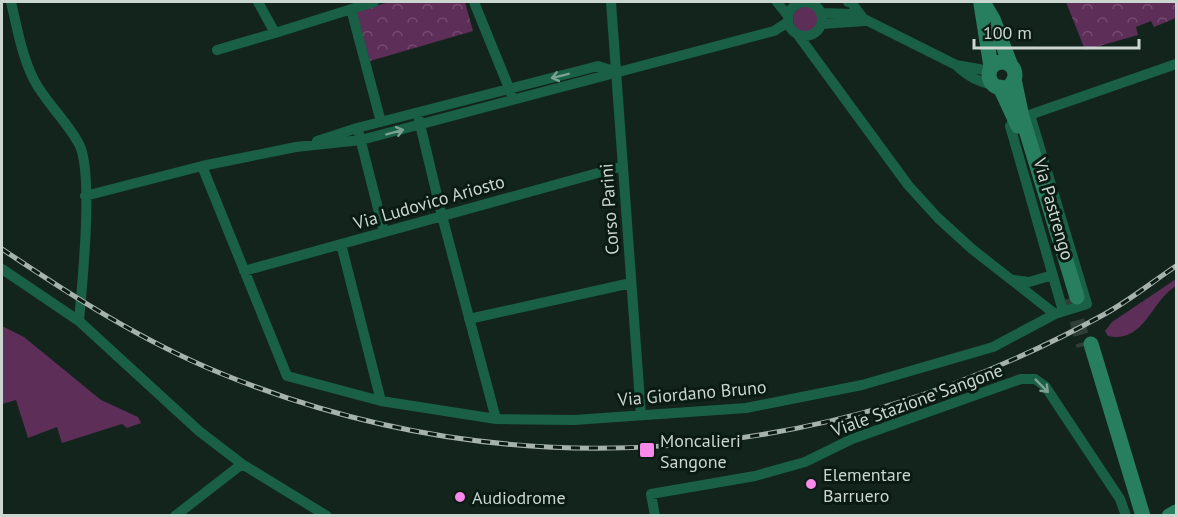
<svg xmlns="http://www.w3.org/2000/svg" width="1178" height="517" font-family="'PT Sans',sans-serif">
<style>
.grass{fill:#5d2e58}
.forest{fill:url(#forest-crowns)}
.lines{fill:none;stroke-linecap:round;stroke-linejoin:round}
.secondary-tunnel{stroke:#2f3f38;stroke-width:15;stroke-dasharray:15 8;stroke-linecap:butt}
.street{stroke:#196046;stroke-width:10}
.secondary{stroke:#277f5f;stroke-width:15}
.rail-casing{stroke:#a6b2ac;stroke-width:5}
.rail{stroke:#0a1b14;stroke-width:3;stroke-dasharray:9;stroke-linecap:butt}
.oneway{stroke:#7ba192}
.poi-dot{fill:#f888ea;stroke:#0a1b14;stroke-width:2}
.labels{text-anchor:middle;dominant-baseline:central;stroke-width:6;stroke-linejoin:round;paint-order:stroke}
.street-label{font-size:18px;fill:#ccd6d1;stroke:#0a1b14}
.poi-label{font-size:18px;fill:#ccd6d1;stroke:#0a1b14;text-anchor:start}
</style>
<defs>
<pattern id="forest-crowns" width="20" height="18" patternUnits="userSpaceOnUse" patternTransform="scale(1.5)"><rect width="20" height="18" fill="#5d2e58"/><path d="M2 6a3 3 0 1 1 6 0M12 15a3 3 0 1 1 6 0" fill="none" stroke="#734c6f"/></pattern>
</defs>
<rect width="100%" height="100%" fill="#13241d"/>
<!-- grass -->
<path class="grass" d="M793 19a13 13 0 1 1 26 0a13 13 0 1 1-26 0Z
M 1176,279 L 1176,286 C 1151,300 1145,344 1108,336 L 1105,331 L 1112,322 Z
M 2,326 L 24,337 L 101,400 L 138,417 L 141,423 L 127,428 L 122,424 L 62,443 L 57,427 L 28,438 L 16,400 L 2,404 Z"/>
<!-- forest -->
<path class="forest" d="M 390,2 L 465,2 L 473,31 L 370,61 L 356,11 Z
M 1066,2 L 1176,2 L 1176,18 L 1154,27 L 1151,21 L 1136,27 L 1138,35 L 1085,50 Z"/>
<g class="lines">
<!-- secondary-tunnel -->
<path class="secondary-tunnel" d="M 1071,298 L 1084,346"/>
<!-- street -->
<path class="street" d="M788 19a17 17 0 1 1 34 0a17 17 0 1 1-34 0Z
M 11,2 C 17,27 22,57 34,80 C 46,103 67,121 79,144 C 94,172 82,286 79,321
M 258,2 L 275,33 L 374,2
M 474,2 L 511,93
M 611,2 L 641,415
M 777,2 L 788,16
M 848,2 L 851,2 L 863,18
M 351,9 L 381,122
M 821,13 L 854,14 L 956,65 L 990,71
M 822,24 L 865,21
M 798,35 L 908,185 L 938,218 L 972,249 L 1055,314
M 217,50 L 275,33
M 956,65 C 967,76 980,83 995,85
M 419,120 L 442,216 L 496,419
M 359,134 L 384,232
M 317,141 L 357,128 L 598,66 L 617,72
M 202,166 L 287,376 L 381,401 L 496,419 L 574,420 L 746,408 L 862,385 L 993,347 L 1055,314 L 1087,304 L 1030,115
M 85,196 L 202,166 L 296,147 L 361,140 L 774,31 L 788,22
M 341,244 L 381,401
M 2,269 L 79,321 L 199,431 L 242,464 L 327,516
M 244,271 L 623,166
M 1013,280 L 1029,282 L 1053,275
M 1063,311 L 1010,126 L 1015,120 L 1176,64
M 469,319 L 631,283
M 175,516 L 242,464
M 655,516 L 651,494 L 755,476 L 805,462 L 852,439 L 1021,379 L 1035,379 L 1045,386 L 1120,499 L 1126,516"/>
<!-- secondary -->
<path class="secondary" d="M 983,2 L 993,19 L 1011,66
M 981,4 L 991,67
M989 75a13 13 0 1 1 26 0a13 13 0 1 1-26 0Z
M 1014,79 L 1022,117 L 1077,297
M 1000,87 L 1018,126
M 1091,344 L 1143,516
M 1169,516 L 1176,512"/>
<defs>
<path id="rail" d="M 2,249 C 72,296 142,341 220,373 C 512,493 829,466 1103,315 C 1129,301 1152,282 1176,266"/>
</defs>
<!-- rail casing -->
<use href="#rail" class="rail-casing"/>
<!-- rail -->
<use href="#rail" class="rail"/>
</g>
<!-- one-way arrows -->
<defs><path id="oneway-shaft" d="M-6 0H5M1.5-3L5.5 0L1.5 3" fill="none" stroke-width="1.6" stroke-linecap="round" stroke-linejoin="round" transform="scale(1.5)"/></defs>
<g class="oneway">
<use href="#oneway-shaft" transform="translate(560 76) rotate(166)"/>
<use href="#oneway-shaft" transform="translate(395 132) rotate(-15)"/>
<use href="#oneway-shaft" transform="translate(1042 386) rotate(45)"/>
</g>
<!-- markers -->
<g class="poi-dot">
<rect x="639" y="442" width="16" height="16" rx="3"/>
<circle cx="811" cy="484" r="6"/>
<circle cx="460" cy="497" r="6"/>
</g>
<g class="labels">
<!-- street labels -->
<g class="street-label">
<text transform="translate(429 202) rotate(-16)">Via Ludovico Ariosto</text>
<text transform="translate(609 209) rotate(-94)">Corso Parini</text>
<text transform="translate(1054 209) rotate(74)">Via Pastrengo</text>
<text transform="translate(692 393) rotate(-5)">Via Giordano Bruno</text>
<text transform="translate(917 400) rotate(-20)">Viale Stazione Sangone</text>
</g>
<!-- poi labels -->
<g class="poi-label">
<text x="660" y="440">Moncalieri<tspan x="660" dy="21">Sangone</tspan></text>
<text x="823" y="474">Elementare<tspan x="823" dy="21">Barruero</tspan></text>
<text x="472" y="497">Audiodrome</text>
</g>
</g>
<!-- border -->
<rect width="1178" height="517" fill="none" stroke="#ccd6d1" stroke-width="6"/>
<!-- scale -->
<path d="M974 39v9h165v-9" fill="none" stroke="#ccd6d1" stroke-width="3"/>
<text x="983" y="39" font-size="18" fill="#ccd6d1" stroke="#0a1b14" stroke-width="4.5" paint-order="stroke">100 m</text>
</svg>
